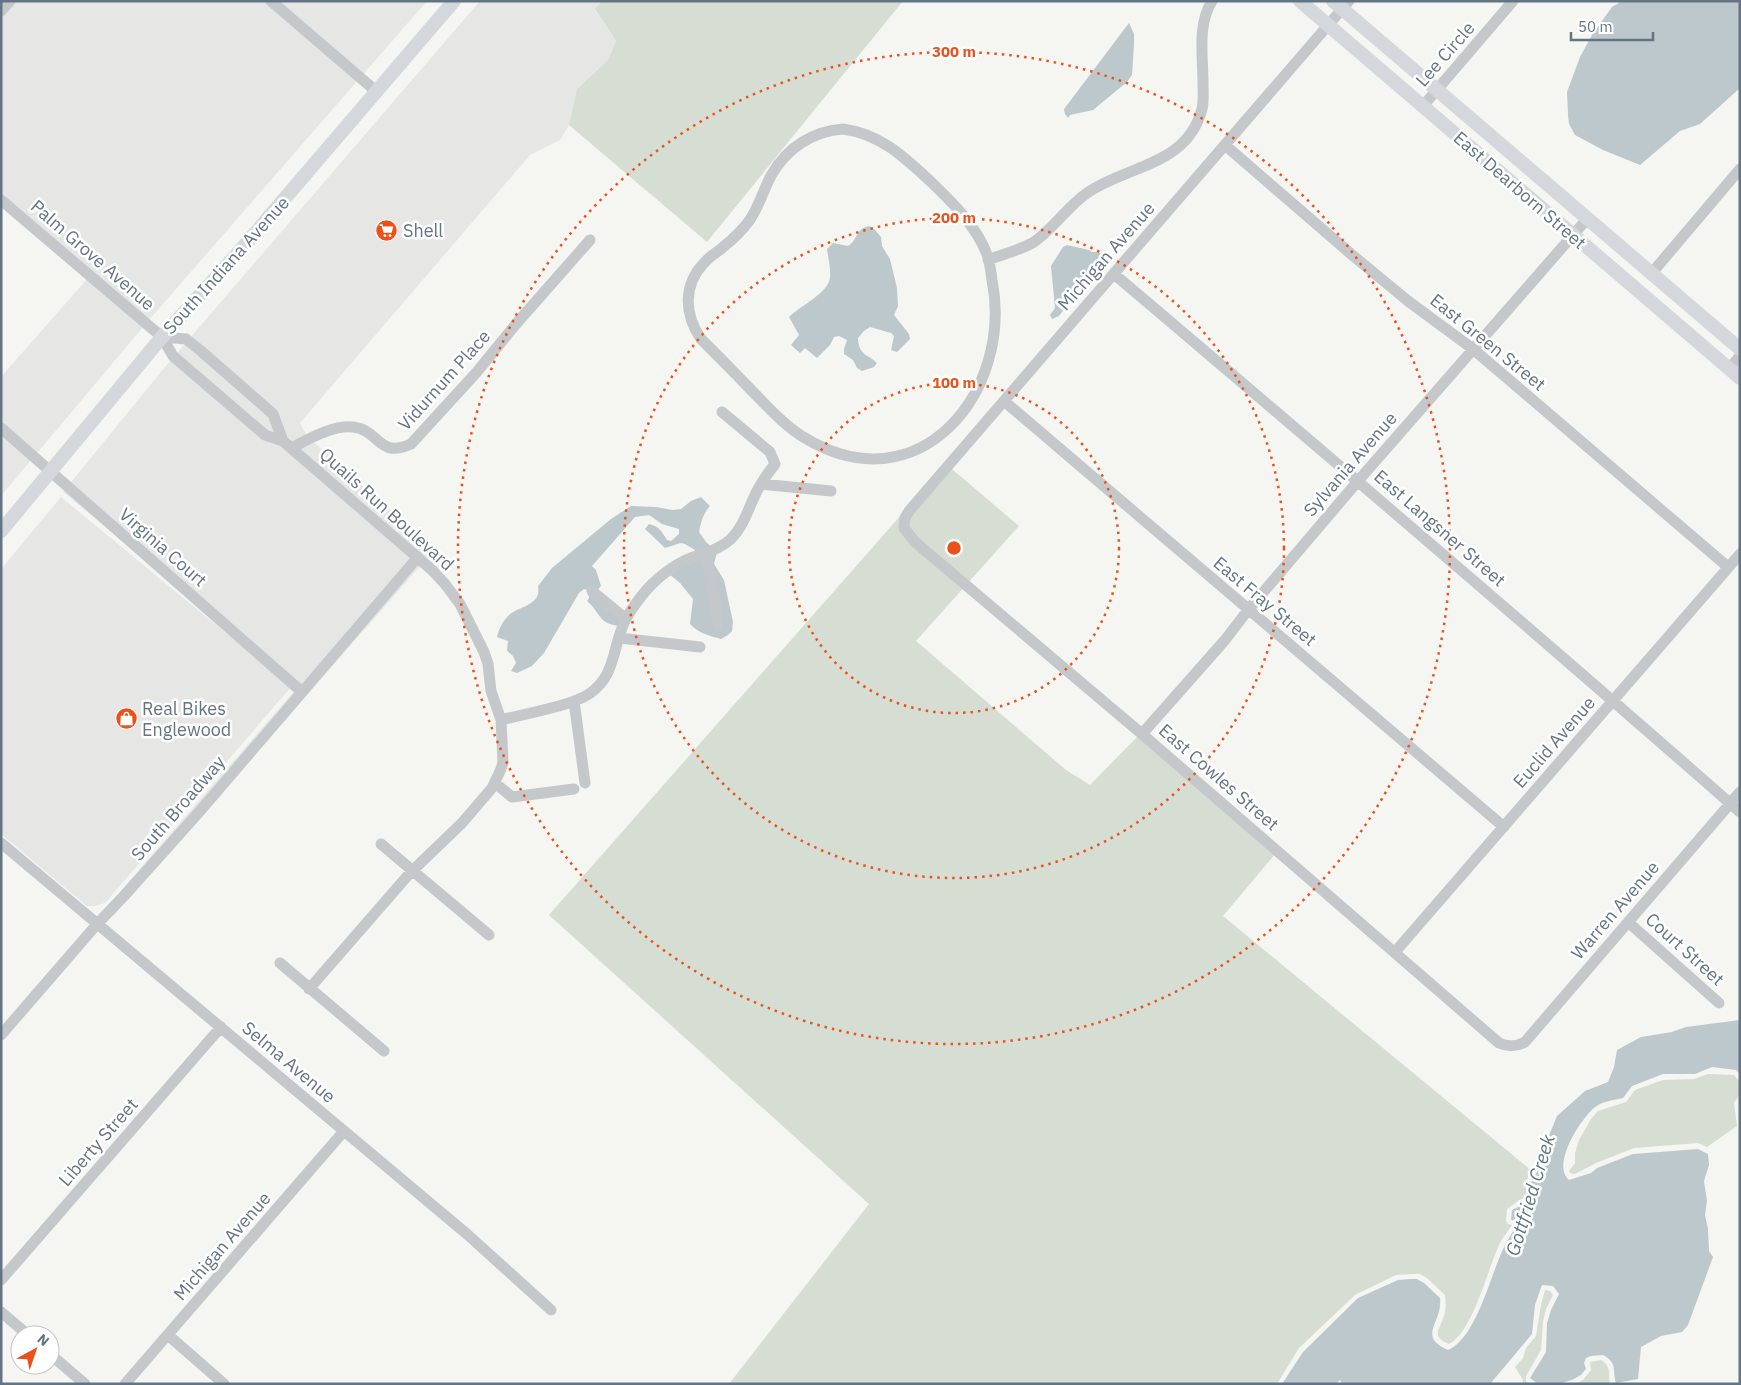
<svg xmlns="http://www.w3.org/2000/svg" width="1741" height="1385" font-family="'IBM Plex Sans',sans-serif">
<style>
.built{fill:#e6e7e5}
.green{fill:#d6ddd2}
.water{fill:#bdc8cd}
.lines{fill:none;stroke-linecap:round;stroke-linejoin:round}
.minor{stroke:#c5c8cb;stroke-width:11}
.major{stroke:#d4d8dc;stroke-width:14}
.ring{fill:none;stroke:#eb521b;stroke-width:2.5;stroke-dasharray:2.5 5}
.labels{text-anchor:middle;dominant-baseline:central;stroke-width:5;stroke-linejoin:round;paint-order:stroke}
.street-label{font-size:18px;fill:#637484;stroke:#fff}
.poi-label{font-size:18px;fill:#637484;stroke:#fff;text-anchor:start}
.water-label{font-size:19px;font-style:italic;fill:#5f7781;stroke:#fff}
.centre{fill:#eb521b;stroke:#fff;stroke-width:2.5}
.ring-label{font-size:15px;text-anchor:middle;font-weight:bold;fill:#eb521b;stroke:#fff;stroke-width:5;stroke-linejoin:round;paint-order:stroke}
</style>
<rect width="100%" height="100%" fill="#f5f5f1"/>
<!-- built -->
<path class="built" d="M 15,1 L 427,1 L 148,321 L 1,496 L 1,377 L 87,279 L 1,204 L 1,17 Z
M 480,1 L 602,1 L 595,10 L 616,41 L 608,60 L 577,89 L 569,125 L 560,140 L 530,155 L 300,423 L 307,436 L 436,551 L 415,572 L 114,915 L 106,908 L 295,690 L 294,683 L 63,492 L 165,367 Z
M 61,497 L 291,687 L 105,903 L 95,906 L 87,906 L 1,834 L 1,569 Z"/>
<!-- green -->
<path class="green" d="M 602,1 L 903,1 L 707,242 L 569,125 L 577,89 L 608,60 L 616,41 L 595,9 Z
M 946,464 L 1019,526 L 916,641 L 1066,770 L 1090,785 L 1139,735 L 1276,853 L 1223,916 L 1532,1171 L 1526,1181 L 1528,1198 L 1521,1199 L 1507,1209 L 1506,1221 L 1508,1224 L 1512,1225 C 1508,1231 1504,1236 1501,1241 C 1488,1266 1474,1331 1449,1344 C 1432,1337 1438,1332 1443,1319 C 1446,1312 1446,1303 1445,1295 L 1427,1278 L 1420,1274 L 1411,1274 L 1396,1275 L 1355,1295 L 1299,1348 L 1277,1384 L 729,1384 L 869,1204 L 549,915 Z
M 1708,1074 L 1734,1075 L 1740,1082 L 1740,1094 L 1734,1103 L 1737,1126 L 1707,1147 L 1698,1143 L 1634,1148 L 1596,1163 L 1575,1174 L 1570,1173 L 1569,1171 L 1575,1163 L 1575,1153 L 1579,1140 L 1591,1119 L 1598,1111 L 1626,1102 L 1635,1090 L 1663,1080 L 1694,1079 Z
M 1545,1290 L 1550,1291 L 1553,1295 L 1546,1309 L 1543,1322 L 1541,1350 L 1526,1376 L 1526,1381 L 1529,1384 L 1522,1384 L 1523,1380 L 1515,1367 L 1523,1358 L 1526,1348 L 1536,1336 L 1541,1305 Z
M 1601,1360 C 1612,1367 1608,1373 1610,1384 L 1576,1384 L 1583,1380 L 1591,1370 L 1590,1362 Z"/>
<!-- water -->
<path class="water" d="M 1622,1 L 1740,1 L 1740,88 L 1700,124 L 1680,131 L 1640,165 L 1603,150 L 1575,135 L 1569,124 L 1568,115 L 1567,92 L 1580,57 L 1592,35 L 1612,7 Z
M 1129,23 L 1134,34 L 1134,44 L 1132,75 L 1127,82 L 1093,110 L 1070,115 L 1068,118 L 1065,114 L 1064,109 Z
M 869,226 L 875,230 L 881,237 L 882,246 L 890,259 L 897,288 L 898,306 L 894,315 L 909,334 L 910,339 L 897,352 L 891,350 L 894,336 L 891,333 L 870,327 L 864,331 L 858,338 C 859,356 868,354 877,363 L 874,367 L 862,371 L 857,368 L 853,360 L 844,354 L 844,349 L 847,340 L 839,336 L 834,337 L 830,345 L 817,358 L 805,348 L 800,353 L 791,345 L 799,335 L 789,317 C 800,306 829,293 830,277 C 831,268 828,258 827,249 L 833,243 L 848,246 C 859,239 854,230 869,226 Z
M 1067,245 L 1089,250 L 1092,252 L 1099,252 L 1103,257 L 1059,316 L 1052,319 L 1050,315 L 1055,308 L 1051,266 L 1063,247 Z
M 701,497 L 710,506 C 703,514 701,522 699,532 L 706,542 L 717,552 L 714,564 L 724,580 L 733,622 L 732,631 L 728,635 L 721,639 C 710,636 698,633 690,624 L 693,599 L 680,583 L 669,574 L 695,556 L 695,550 C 678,539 682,544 665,548 L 645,529 L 649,524 C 659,526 662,532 667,540 L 671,541 L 679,534 L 679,529 L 662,524 L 649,515 L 635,517 L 592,566 L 596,570 L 601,586 L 595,593 L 624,615 L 620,626 C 598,624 601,613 587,601 L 589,598 L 588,590 L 584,589 L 579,593 L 544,653 L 532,666 L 517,673 L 511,671 L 516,663 L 513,656 L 507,651 L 508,641 L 497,637 C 499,628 503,621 509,615 C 519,606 542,605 538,586 L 552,568 L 611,519 L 631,506 L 656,507 L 673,510 L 681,509 L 691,501 Z
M 1740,1020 L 1740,1074 L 1736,1070 L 1712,1067 L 1695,1074 L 1663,1074 L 1632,1086 L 1623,1098 C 1614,1100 1602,1101 1594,1108 C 1580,1120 1551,1165 1569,1180 L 1591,1173 L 1597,1168 L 1633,1154 L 1698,1149 L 1708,1154 L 1709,1165 L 1704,1181 L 1707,1201 L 1705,1215 L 1708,1229 L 1709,1251 L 1713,1257 L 1688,1325 L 1682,1332 L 1661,1336 L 1641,1347 L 1638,1379 L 1616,1383 C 1612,1370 1618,1363 1603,1355 L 1591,1356 L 1586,1358 L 1584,1363 L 1586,1369 L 1581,1375 L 1572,1380 L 1558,1384 L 1538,1384 L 1530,1378 L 1546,1352 L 1547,1323 L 1551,1310 L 1559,1294 L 1553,1286 L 1542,1285 L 1535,1305 L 1532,1334 L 1490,1384 L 1343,1384 L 1340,1380 L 1336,1384 L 1282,1384 L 1303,1352 L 1358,1298 L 1398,1280 L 1410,1279 L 1417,1279 L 1424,1283 L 1440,1298 C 1443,1323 1416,1336 1448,1350 C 1477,1338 1491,1272 1505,1245 C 1509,1237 1515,1229 1519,1221 L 1511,1220 L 1512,1210 L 1524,1204 L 1533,1201 L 1531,1182 L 1541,1165 L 1541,1157 L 1547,1153 L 1548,1138 L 1557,1116 L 1585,1091 L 1608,1082 L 1614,1067 L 1617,1050 L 1641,1037 L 1672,1032 L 1686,1027 Z"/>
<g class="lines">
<!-- minor -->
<path class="minor" d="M 271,1 L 377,92
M 1349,1 L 909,511 L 905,518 L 904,528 L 915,542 L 1142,734 L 1499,1043 C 1508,1047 1516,1047 1525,1042 L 1740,792
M 1,11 L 10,1
M 1423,106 L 1513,1
M 843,129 C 880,134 903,156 929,180 C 952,202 977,226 988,257 C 990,265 991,272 992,280 C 1014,392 919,507 805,438 C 785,426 770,409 754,393 C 737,375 719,357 701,339 C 684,314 683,285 704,263 C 709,257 716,253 722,248 C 732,240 741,232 749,221 C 759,207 763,190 772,174 C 787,148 813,131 843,129 Z
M 1225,145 L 1351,254 L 1408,301 L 1473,349 L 1728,567
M 1,200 L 162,337 L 173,356 L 265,435 L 283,441 L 291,448 L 432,570 L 445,584 L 460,604 L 484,652 L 488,664 L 491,691 L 501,720 L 503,762 L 501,769 L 492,788 L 462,823 L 410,873 L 309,989
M 988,260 C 1003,254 1021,250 1034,242 C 1054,228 1067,207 1087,193 C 1128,165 1187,166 1202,109 C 1204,101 1203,92 1203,83 C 1203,56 1197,25 1212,1
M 1114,274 C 1324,452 1533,630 1740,812
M 1651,274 L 1740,169
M 162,337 L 186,339 L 201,351 L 273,414 L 283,441
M 1729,369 L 1740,356
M 1004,401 L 1504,827
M 1,428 L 302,692
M 291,448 C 309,439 332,425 353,427 C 380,430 378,459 411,444 L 476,373 L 516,324 L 590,240
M 761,484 L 831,491
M 704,554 L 711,575 L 718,624
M 592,591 L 626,619
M 619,638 L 700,647
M 574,701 L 585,783
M 501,720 C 523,714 571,706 589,694 C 614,677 612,654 622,628 C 625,619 631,610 637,602 C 649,585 667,569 686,560 C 701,553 718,551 731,539 C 744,526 748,509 756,493 C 761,483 768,473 775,464 L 770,452 L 722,412
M 1142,734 L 1225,640 L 1248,610 L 1358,481 L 1587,219
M 495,783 L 512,797 L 574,789
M 1,843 L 468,1235 L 551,1310
M 381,844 L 489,935
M 1628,922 L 1719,1003
M 1395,952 L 1740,554
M 280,963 L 384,1051
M 1,1035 L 98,923 L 124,896 L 200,811 L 418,557
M 1,1280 L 221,1027
M 1,1312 L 28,1335
M 168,1335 L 224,1384
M 50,1354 L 85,1384
M 125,1384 L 344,1131"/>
<!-- major -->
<path class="major" d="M 1300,1 L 1740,378
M 1333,1 L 1740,349
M 1,531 L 162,337 L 238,253 L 454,1"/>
</g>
<!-- distance rings -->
<g class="ring">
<circle cx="954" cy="548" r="165"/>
<circle cx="954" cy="548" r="330"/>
<circle cx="954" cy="548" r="496"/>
</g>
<!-- icons -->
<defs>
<symbol id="supermarket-disc" viewBox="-11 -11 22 22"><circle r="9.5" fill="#eb521b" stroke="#fff"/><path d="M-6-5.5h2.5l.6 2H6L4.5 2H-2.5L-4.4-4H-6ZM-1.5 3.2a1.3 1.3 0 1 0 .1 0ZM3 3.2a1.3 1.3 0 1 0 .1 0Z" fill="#fff"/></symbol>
<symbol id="shop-disc" viewBox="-11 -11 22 22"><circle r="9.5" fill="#eb521b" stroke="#fff"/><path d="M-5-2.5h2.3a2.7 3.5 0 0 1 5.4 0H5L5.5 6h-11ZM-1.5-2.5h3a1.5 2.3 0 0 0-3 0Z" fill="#fff"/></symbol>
</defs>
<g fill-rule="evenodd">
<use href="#supermarket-disc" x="374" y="218" width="25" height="25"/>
<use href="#shop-disc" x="114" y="706" width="25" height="25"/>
</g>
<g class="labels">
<!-- street labels -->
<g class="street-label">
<text transform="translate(1445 54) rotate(-49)">Lee Circle</text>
<text transform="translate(1520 190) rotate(41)">East Dearborn Street</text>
<text transform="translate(93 255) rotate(41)">Palm Grove Avenue</text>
<text transform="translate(1106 256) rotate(-49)">Michigan Avenue</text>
<text transform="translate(226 265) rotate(-48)">South Indiana Avenue</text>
<text transform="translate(1488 342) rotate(39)">East Green Street</text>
<text transform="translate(444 380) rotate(-48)">Vidurnum Place</text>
<text transform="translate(1350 464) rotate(-49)">Sylvania Avenue</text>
<text transform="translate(387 509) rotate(42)">Quails Run Boulevard</text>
<text transform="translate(1440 528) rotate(41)">East Langsner Street</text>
<text transform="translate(163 547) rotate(41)">Virginia Court</text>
<text transform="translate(1265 601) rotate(40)">East Fray Street</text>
<text transform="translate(1554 742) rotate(-49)">Euclid Avenue</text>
<text transform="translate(1219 777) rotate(41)">East Cowles Street</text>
<text transform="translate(178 808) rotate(-49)">South Broadway</text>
<text transform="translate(1615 910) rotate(-49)">Warren Avenue</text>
<text transform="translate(1685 949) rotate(42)">Court Street</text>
<text transform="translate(289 1062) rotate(40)">Selma Avenue</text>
<text transform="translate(98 1142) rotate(-49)">Liberty Street</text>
<text transform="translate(222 1246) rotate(-49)">Michigan Avenue</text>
</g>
<!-- poi labels -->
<g class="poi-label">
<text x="403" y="230">Shell</text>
<text x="142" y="708">Real Bikes<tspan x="142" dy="21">Englewood</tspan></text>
</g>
<!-- water labels -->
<g class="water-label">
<text transform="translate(1530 1195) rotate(-73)">Gottfried Creek</text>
</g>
</g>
<circle cx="954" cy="548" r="8" class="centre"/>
<g class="ring-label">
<text x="954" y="57">300 m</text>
<text x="954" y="223">200 m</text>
<text x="954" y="388">100 m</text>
</g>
<!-- border -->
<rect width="1741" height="1385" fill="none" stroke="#637484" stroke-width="5"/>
<!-- north arrow -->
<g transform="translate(35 1350) rotate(40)"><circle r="24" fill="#ffffff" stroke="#c1c7ce"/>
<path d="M0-4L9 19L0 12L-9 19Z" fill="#eb521b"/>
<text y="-8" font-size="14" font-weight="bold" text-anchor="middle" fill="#637484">N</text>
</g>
<!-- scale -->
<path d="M1571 32v8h82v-8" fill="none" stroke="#637484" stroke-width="2.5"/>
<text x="1578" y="32" font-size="15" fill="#637484" stroke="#ffffff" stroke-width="4" paint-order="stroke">50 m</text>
</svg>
